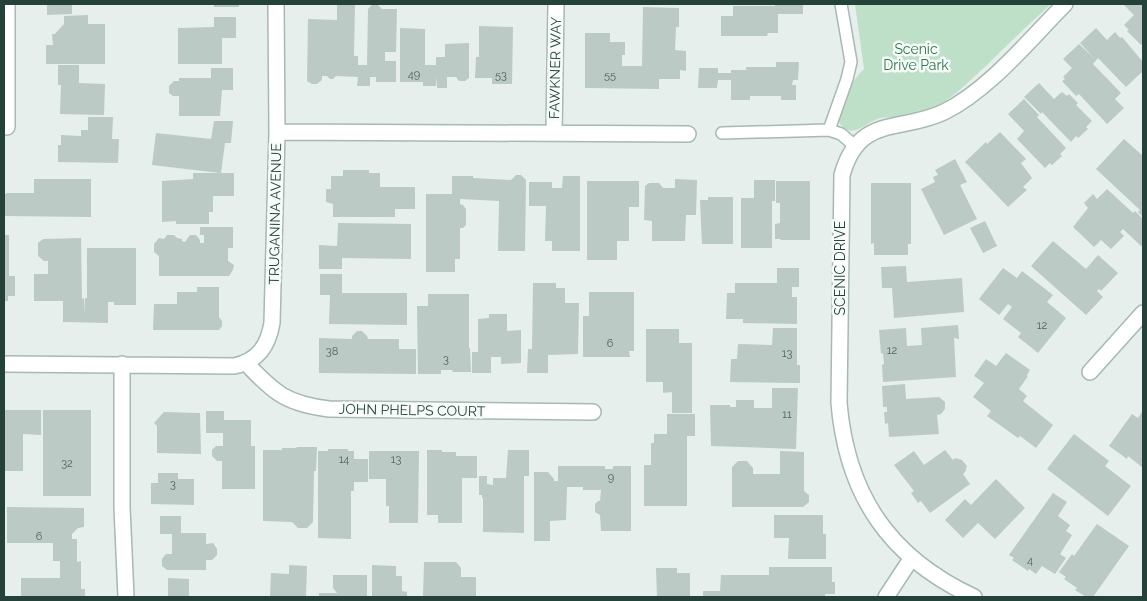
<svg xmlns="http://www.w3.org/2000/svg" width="1147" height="601" font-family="Raleway,sans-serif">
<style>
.green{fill:#bfe0c8}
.building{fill:#bbcac4}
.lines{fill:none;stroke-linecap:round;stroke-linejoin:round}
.lane-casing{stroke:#a8b8b2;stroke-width:14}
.street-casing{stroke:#a8b8b2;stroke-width:18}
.lane{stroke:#fff;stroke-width:11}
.street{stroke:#fff;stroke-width:15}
.labels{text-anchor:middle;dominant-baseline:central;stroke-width:5;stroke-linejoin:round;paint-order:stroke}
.number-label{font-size:11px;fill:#4a645c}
.park-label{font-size:14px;fill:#2d7a4b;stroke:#f7fbf9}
.street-label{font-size:14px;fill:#24423a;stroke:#f7fbf9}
</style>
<rect width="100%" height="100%" fill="#e6efeb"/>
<!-- green -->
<path class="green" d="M 855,4 L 1051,4 C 1029,24 1008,44 987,65 C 971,79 950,102 930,109 C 919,113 907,116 896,117 C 891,118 886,117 881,118 C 864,122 851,142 839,122 C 842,102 849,83 864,69 Z"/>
<!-- building -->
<path class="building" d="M 47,4 L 72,4 L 72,14 L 47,15 Z
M 214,4 L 239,4 L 239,7 L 214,7 Z
M 337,4 L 355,4 L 354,56 L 358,56 L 358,65 L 367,65 L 368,9 L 372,5 L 378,5 L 382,9 L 397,9 L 396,52 L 385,52 L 385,61 L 396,61 L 396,82 L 376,82 L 376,77 L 370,77 L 370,86 L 357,86 L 358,77 L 336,76 L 333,79 L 330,79 L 327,76 L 322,76 L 322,80 L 317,84 L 312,84 L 307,81 L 308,19 L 337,20 Z
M 775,4 L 803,4 L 803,14 L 778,14 L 778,33 L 768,33 L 767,36 L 721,36 L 721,16 L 733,16 L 733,6 L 775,6 Z
M 1123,4 L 1143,4 L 1143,43 L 1141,45 L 1127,31 L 1129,30 L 1124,25 L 1134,15 Z
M 643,7 L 679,8 L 679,27 L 676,27 L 675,50 L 686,51 L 686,71 L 680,70 L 680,79 L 659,79 L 659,89 L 585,88 L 585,33 L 610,33 L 610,42 L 625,42 L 625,55 L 622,55 L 622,66 L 642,66 Z
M 88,15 L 88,24 L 105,24 L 105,64 L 46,64 L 46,45 L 53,45 L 52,34 L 55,34 L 64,24 L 64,16 Z
M 214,17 L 236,17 L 236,38 L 222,38 L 222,64 L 178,64 L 178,28 L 214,27 Z
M 479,26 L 513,27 L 512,84 L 492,84 L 492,78 L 475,78 L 476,57 L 479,57 Z
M 400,28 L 425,29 L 425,65 L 436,65 L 436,57 L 445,57 L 445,44 L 469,43 L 469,78 L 465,81 L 459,81 L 456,77 L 447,77 L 447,88 L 437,88 L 437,77 L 436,86 L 423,86 L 423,82 L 400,82 Z
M 1096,28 L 1107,40 L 1115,32 L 1120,38 L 1122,37 L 1143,62 L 1143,71 L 1126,87 L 1098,58 L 1093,64 L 1121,93 L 1115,99 L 1124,108 L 1107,124 L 1079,94 L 1076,96 L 1062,81 L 1065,79 L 1063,77 L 1072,68 L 1063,59 L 1079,44 L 1094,58 L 1080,43 Z
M 776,62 L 799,62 L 798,80 L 793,80 L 792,85 L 796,85 L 796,100 L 781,100 L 781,96 L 750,96 L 750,100 L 731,100 L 731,80 L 718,80 L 717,88 L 698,88 L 699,68 L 718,68 L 718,73 L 731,73 L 731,70 L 746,70 L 746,67 L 776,67 Z
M 58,65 L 79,65 L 79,83 L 105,84 L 104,115 L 60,114 L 61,85 L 58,85 Z
M 211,68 L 233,68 L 233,90 L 222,90 L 220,116 L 179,116 L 179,96 L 173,96 L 169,93 L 169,86 L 174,81 L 179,81 L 179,78 L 211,78 Z
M 1039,83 L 1054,99 L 1062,92 L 1067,96 L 1069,94 L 1078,103 L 1076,105 L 1092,121 L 1086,127 L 1088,129 L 1078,138 L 1076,136 L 1071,142 L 1042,112 L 1041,114 L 1024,97 Z
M 1024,99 L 1039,115 L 1037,117 L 1066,148 L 1060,154 L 1062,156 L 1052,165 L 1050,163 L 1045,168 L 1017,139 L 1024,131 L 1008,114 Z
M 88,117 L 113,117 L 112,139 L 119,139 L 118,163 L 58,162 L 58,145 L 61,145 L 61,135 L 81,136 L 81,130 L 88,130 Z
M 214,121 L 233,121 L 231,143 L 225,143 L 221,173 L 234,173 L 234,196 L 213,196 L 213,212 L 209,212 L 209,224 L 176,224 L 176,221 L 162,222 L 162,181 L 193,179 L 193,173 L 220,173 L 152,165 L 156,133 L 211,139 Z
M 1000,132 L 1026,159 L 1021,163 L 1032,178 L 1023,187 L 1027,190 L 1008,207 L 965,162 L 986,142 L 987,144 Z
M 1124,139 L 1143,156 L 1143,217 L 1138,212 L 1140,210 L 1096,169 Z
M 955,159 L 967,182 L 960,185 L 977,219 L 944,235 L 921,189 L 935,182 L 933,177 L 938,175 L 935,170 Z
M 343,170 L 369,170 L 369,173 L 380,173 L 380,187 L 415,187 L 415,209 L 395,209 L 395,217 L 333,217 L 333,204 L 326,202 L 326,189 L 331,189 L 331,176 L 343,176 Z
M 516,175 L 521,175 L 526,180 L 525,251 L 498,251 L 499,201 L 460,199 L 460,204 L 463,205 L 466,209 L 466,225 L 463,228 L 460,228 L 460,259 L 455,259 L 455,272 L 426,272 L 426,194 L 452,194 L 452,176 L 473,176 L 473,178 L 511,180 Z
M 563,176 L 580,176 L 580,251 L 552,251 L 552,241 L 545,241 L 546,206 L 529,206 L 529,182 L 552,182 L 552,188 L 562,188 Z
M 34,179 L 91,179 L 91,217 L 4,216 L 4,194 L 6,194 L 6,193 L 34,193 Z
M 675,179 L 697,180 L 696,215 L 686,215 L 685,241 L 652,241 L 652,221 L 644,220 L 645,186 L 649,183 L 659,183 L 663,188 L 675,188 Z
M 754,180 L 775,180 L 775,201 L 772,201 L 772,248 L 741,248 L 741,198 L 754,198 Z
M 587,181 L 639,181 L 639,207 L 629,207 L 629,241 L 617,241 L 617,260 L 587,260 Z
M 776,181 L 810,181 L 810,240 L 780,240 L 781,239 L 775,239 L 775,224 L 780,223 L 780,203 L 776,203 Z
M 871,183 L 911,183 L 911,244 L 908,244 L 908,255 L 874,255 L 874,243 L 871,244 Z
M 1107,189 L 1133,213 L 1135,211 L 1143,219 L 1143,244 L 1141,246 L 1123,229 L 1120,232 L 1124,236 L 1111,249 L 1101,240 L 1094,247 L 1073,227 L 1088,208 L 1084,203 L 1093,194 L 1097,199 Z
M 708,197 L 733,197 L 733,244 L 702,244 L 700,200 L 708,200 Z
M 985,221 L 997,246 L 983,253 L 970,228 Z
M 338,223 L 411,224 L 411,259 L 342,258 L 342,269 L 319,269 L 319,245 L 337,246 Z
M 200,227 L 233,227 L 233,248 L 228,248 L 228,261 L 234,265 L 233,270 L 229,276 L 159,276 L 159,256 L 154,252 L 154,244 L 159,238 L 164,239 L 167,235 L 174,235 L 177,238 L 182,239 L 182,241 L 185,242 L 190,235 L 196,235 L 200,240 L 200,243 L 204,243 L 204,235 L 200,235 Z
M 4,235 L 9,235 L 9,276 L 15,276 L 15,296 L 8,296 L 8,301 L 4,301 Z
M 81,238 L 82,299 L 84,298 L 84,315 L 85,298 L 87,298 L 87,248 L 136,248 L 136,305 L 114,305 L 114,302 L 108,302 L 108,323 L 63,322 L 63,301 L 34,301 L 34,274 L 48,274 L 48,261 L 44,261 L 38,256 L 38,243 L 43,239 Z
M 1053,241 L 1086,269 L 1098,255 L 1118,273 L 1101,291 L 1099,289 L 1097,291 L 1103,297 L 1086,315 L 1031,266 Z
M 906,266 L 907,282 L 962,278 L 964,312 L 894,318 L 892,288 L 882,288 L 881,267 Z
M 777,268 L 799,268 L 799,287 L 792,287 L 792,297 L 797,297 L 797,324 L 743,323 L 743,319 L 726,319 L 727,293 L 735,293 L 735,283 L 777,283 Z
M 1003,268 L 1017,278 L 1022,271 L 1053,295 L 1047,302 L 1066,318 L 1038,353 L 1018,337 L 1021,333 L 1003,319 L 1012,307 L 1008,304 L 999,315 L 979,299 Z
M 320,274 L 342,274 L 342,293 L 407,293 L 407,325 L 329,324 L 330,295 L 320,295 Z
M 533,283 L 556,283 L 556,288 L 565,288 L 565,303 L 579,303 L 578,354 L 548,355 L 548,373 L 527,373 L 528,349 L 532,349 Z
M 197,287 L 219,287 L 219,317 L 222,321 L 222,326 L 219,330 L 153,330 L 154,304 L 177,304 L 177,292 L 197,292 Z
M 589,292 L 634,292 L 634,351 L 629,351 L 630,357 L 583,357 L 583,316 L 589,316 Z
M 428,294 L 469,294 L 469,348 L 470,348 L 471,372 L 452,372 L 453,370 L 441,370 L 441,374 L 418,374 L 417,306 L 428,306 Z
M 489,314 L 507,314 L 507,331 L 521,330 L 521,363 L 501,364 L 501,357 L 491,357 L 491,373 L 472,373 L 472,352 L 478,352 L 478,319 L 489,318 Z
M 958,325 L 959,339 L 954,338 L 956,377 L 883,382 L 882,365 L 884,364 L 883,353 L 881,354 L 879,330 L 906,328 L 907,346 L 922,345 L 921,328 Z
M 773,328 L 797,328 L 797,365 L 800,365 L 800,383 L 730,382 L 731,359 L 737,359 L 738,344 L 772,345 Z
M 646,329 L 679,329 L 679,343 L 692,343 L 692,413 L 672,413 L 672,392 L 663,393 L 663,382 L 646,382 Z
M 357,331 L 362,331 L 367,336 L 368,339 L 399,339 L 399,349 L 416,349 L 416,374 L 319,373 L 319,338 L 352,339 L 352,336 Z
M 1006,353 L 1030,370 L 1027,375 L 1028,376 L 1019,389 L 1027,396 L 1023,401 L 1053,425 L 1036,448 L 1020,436 L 1018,438 L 987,416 L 991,411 L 973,397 L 984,383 L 974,376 L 986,359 L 996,366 Z
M 905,384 L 906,399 L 939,397 L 945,402 L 945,409 L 941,414 L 937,415 L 939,434 L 889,437 L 888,423 L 885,424 L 884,412 L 887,412 L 887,407 L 883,407 L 882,386 Z
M 772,388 L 798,388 L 796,449 L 711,446 L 710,405 L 730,405 L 730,407 L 736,407 L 736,400 L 754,400 L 754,408 L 772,408 Z
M 4,410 L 41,410 L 41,435 L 23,434 L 23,471 L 4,471 Z
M 43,410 L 91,410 L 91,496 L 43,496 Z
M 1143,410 L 1143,468 L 1128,456 L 1127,459 L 1109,446 L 1132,414 L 1138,418 Z
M 206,411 L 224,411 L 224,420 L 251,420 L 251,446 L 255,446 L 255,489 L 222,489 L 222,461 L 217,461 L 212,456 L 212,450 L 216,446 L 223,446 L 223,433 L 206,433 Z
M 164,412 L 200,413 L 201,454 L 157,453 L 157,426 L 154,423 Z
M 667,414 L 695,414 L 695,436 L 687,436 L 687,506 L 644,506 L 644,465 L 651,465 L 651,443 L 654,443 L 654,434 L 667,434 Z
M 1074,434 L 1109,461 L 1105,466 L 1131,486 L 1108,516 L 1047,469 Z
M 297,447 L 317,447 L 316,471 L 314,471 L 313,522 L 307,528 L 298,528 L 292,522 L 263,521 L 263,450 L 282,450 L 282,448 L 296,448 Z
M 328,449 L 348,449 L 348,451 L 354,451 L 354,459 L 368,459 L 368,482 L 354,482 L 354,491 L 351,491 L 351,539 L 318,538 L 318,451 L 328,451 Z
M 427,450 L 442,450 L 442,452 L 456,452 L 456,456 L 477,456 L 477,478 L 462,478 L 462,523 L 438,523 L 438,515 L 427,515 Z
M 508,450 L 529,450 L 529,476 L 524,476 L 524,533 L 483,532 L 483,498 L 482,498 L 482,495 L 479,495 L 479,476 L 487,476 L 487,484 L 493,485 L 493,478 L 506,478 Z
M 945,450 L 953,460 L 955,458 L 962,460 L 967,466 L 965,472 L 963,474 L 970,484 L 930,513 L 921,501 L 918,503 L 911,493 L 914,491 L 894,465 L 914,451 L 924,465 Z
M 369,451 L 419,451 L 418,523 L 389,523 L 389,506 L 386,506 L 386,479 L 369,479 Z
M 780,451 L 804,452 L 804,491 L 809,495 L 809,502 L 803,507 L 732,507 L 732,467 L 738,461 L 747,461 L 753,468 L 753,474 L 780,474 Z
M 558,466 L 605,466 L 605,469 L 613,469 L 613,466 L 631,466 L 631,531 L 601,531 L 600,515 L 595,512 L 595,504 L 598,501 L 600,501 L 601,490 L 583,490 L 583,487 L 567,487 L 566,520 L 550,521 L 550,541 L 534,541 L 534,472 L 548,472 L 554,479 L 554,481 L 558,481 Z
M 158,473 L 178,473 L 178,479 L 194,479 L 194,505 L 151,504 L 151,483 L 158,483 Z
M 996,479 L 1025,508 L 995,539 L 978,523 L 963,538 L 945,520 L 965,499 L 971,505 Z
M 1053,493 L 1067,502 L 1058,516 L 1070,525 L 1066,531 L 1072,535 L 1060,554 L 1066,558 L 1055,574 L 1042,566 L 1036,574 L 1029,569 L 1028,571 L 1012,560 L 1014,558 L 1009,555 Z
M 7,507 L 84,508 L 84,527 L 78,528 L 72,534 L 72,539 L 77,539 L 77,562 L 81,561 L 81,589 L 85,589 L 85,597 L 21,597 L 21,578 L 60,578 L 60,561 L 53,561 L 53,543 L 7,543 Z
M 774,515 L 823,515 L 823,534 L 826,534 L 826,559 L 788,559 L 789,538 L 774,538 Z
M 160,516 L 181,516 L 181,533 L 206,533 L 206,544 L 213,543 L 217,549 L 217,555 L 212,560 L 206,560 L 206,570 L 167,570 L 162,566 L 162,559 L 166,554 L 172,554 L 172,534 L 160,534 Z
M 1097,524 L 1129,546 L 1093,597 L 1086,597 L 1075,590 L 1077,588 L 1064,579 L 1066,577 L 1059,572 L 1072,554 L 1074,556 Z
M 424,562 L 456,562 L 461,568 L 461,577 L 476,577 L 476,597 L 423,597 Z
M 289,565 L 307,566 L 306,597 L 270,597 L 271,573 L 289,574 Z
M 372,565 L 396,566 L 396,576 L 402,576 L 402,591 L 407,592 L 407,597 L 372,597 Z
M 769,567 L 832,567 L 832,582 L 835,582 L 835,594 L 825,594 L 825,597 L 703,597 L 703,591 L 720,591 L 721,575 L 769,575 Z
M 656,568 L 677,568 L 677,573 L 690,573 L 690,597 L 657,597 Z
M 333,575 L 367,575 L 367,597 L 319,597 L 319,593 L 337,593 L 333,588 Z
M 168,578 L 189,579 L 189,597 L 168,597 Z"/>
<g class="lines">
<defs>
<path id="lane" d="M 829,130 L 847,79 L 851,62 L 841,4
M 722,133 L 829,130 L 841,134 L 855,146"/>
<path id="street" d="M 7,4 L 7,127
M 276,4 L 277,132
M 554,133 L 556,4
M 246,363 C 274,393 287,404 329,409 L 593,412
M 4,364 L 234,366 C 258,361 268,346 272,323 L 277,132 L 688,134
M 122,364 L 122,507 L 126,597
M 1090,372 L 1143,313
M 886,597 L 911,559
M 974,597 C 890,558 847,496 839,403 L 842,175 C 859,114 900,133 944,112 C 989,90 1030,39 1065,4"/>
</defs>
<!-- lane casing -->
<use href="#lane" class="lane-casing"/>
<!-- street casing -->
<use href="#street" class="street-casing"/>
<!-- lane -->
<use href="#lane" class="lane"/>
<!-- street -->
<use href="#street" class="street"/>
</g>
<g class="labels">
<!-- number labels -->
<g class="number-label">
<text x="414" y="74">49</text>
<text x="501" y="75">53</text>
<text x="610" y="75">55</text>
<text x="1042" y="325">12</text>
<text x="610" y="343">6</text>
<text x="892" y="350">12</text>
<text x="332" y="351">38</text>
<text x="787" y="353">13</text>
<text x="446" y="359">3</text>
<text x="787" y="414">11</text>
<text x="344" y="459">14</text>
<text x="396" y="459">13</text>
<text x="67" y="463">32</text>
<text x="611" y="477">9</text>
<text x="173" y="484">3</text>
<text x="39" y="536">6</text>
<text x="1030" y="560">4</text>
</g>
<!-- park labels -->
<g class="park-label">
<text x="916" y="49">Scenic<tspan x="916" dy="16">Drive Park</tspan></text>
</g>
<!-- street labels -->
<g class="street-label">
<text transform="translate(555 68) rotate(-89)">FAWKNER WAY</text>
<text transform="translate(275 214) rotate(-89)">TRUGANINA AVENUE</text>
<text transform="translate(840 268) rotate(-90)">SCENIC DRIVE</text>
<text transform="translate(412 410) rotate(1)">JOHN PHELPS COURT</text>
</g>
</g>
<!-- border -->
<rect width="1147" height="601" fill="none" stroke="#24423a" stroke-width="10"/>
</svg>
